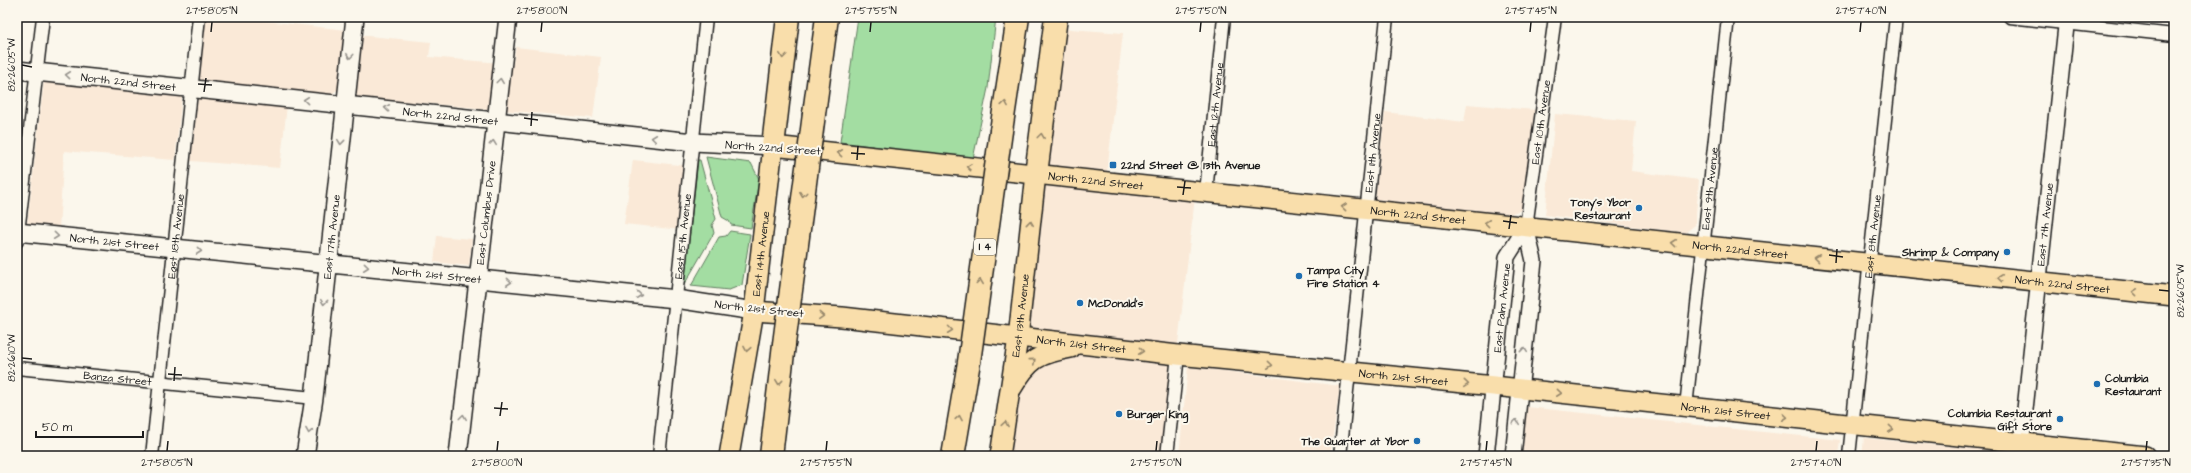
<svg xmlns="http://www.w3.org/2000/svg" width="2191" height="473" font-family="'Architects Daughter',sans-serif">
<style>
.built{fill:#fae9d7}
.grass{fill:#a3dda2;stroke:#607c5f}
.lines{fill:none;stroke-linecap:round;stroke-linejoin:round}
.minor-casing{stroke:#1c1c1c;stroke-width:15}
.tertiary-casing{stroke:#1c1c1c;stroke-width:18}
.secondary-casing{stroke:#1c1c1c;stroke-width:20}
.primary-casing{stroke:#1c1c1c;stroke-width:22}
.motorway-casing{stroke:#1c1c1c;stroke-width:25}
.minor{stroke:#fbf7ec;stroke-width:12}
.tertiary{stroke:#fbf7ec;stroke-width:15}
.secondary{stroke:#fbf7ec;stroke-width:17}
.primary{stroke:#f9deab;stroke-width:19}
.motorway{stroke:#f9deab;stroke-width:22}
.motorway-bridge-casing{stroke:#1c1c1c;stroke-width:25;stroke-linecap:butt}
.motorway-bridge{stroke:#f9deab;stroke-width:22}
.oneway{stroke:#97948e}
.oneway2{stroke:#96876b}
.ticks{fill:none;stroke:#1c1c1c;stroke-width:1.5}
.poi-dot{fill:#1f6fb2;stroke:#fbf7ec;stroke-width:1.5}
.labels{text-anchor:middle;dominant-baseline:central;stroke-width:4;stroke-linejoin:round;paint-order:stroke}
.shield{fill:#fbf7ec;stroke:#5f5e5a;stroke-width:1}
.shield-label{font-size:10px;font-weight:bold;fill:#1c1c1c}
.street-label{font-size:11px;fill:#1c1c1c;stroke:#fbf7ec}
.poi-label{font-size:11px;font-weight:bold;fill:#1c1c1c;stroke:#fbf7ec;text-anchor:start}
.neatline{fill:none;stroke:#1c1c1c;stroke-width:1.5}
.ticks-label{font-size:10px;text-anchor:middle;fill:#1c1c1c}
</style>
<rect width="100%" height="100%" fill="#fbf7ec"/>
<filter id="ink" filterUnits="userSpaceOnUse"><feTurbulence type="fractalNoise" baseFrequency=".025" numOctaves="2"/><feDisplacementMap in="SourceGraphic" scale="8" xChannelSelector="R" yChannelSelector="G"/><feConvolveMatrix kernelMatrix="1 2 1 2 8 2 1 2 1" color-interpolation-filters="sRGB"/></filter>
<g filter="url(#ink)">
<!-- built -->
<path class="built" d="M 203,17 L 229,17 L 347,30 L 340,88 L 330,95 L 196,83 Z
M 2117,17 L 2174,17 L 2174,23 Z
M 1057,28 L 1123,33 L 1105,189 L 1195,197 L 1165,456 L 1004,456 Z
M 358,35 L 431,42 L 429,57 L 513,64 L 516,47 L 601,57 L 593,118 L 352,97 Z
M 44,80 L 182,94 L 175,160 L 64,151 L 59,229 L 27,226 Z
M 198,95 L 287,105 L 280,168 L 191,161 Z
M 1467,104 L 1535,110 L 1524,209 L 1507,215 L 1375,200 L 1385,112 L 1464,122 Z
M 1555,114 L 1636,121 L 1631,171 L 1699,180 L 1695,225 L 1685,233 L 1545,215 Z
M 633,160 L 688,166 L 681,230 L 624,224 Z
M 437,236 L 472,239 L 469,266 L 434,262 Z
M 1188,366 L 1340,386 L 1330,456 L 1179,456 Z
M 1527,407 L 1840,440 L 1838,456 L 1522,456 Z
M 1864,438 L 2009,452 L 2009,456 L 1862,456 Z"/>
<!-- grass -->
<path class="grass" d="M 858,17 L 996,17 L 988,88 L 973,159 L 840,142 Z
M 706,157 L 751,163 L 759,179 L 751,228 L 731,225 L 729,221 L 722,217 Z
M 698,160 L 700,160 L 716,219 L 712,225 L 714,233 L 684,285 Z
M 730,231 L 750,234 L 742,285 L 729,290 L 691,286 L 719,237 L 726,236 Z"/>
<g class="lines">
<defs>
<g id="minor">
<path d="M 2010,17 L 2174,35"/>
<path id="s1" d="M 1206,192 L 1224,17"/>
<path id="s2" d="M 1526,227 L 1555,17"/>
<path d="M 17,241 L 43,17"/>
<path id="s3" d="M 17,368 L 314,398"/>
<path id="s4" d="M 1686,407 L 1728,17"/>
<path id="s5" d="M 152,456 L 199,17"/>
<path id="s6" d="M 659,456 L 706,17"/>
<path d="M 1167,456 L 1178,355"/>
<path id="s7" d="M 1340,456 L 1387,17"/>
<path id="s8" d="M 1849,456 L 1896,17"/>
</g>
<g id="tertiary">
<path id="s9" d="M 1486,456 L 1507,257 L 1526,227"/>
<path d="M 1513,456 L 1534,261 L 1526,227"/>
<path id="s10" d="M 2020,456 L 2067,17"/>
</g>
<g id="secondary">
<path id="s11" d="M 17,70 L 693,142 L 773,146"/>
<path id="s12" d="M 17,232 L 676,299 L 754,311"/>
<path id="s13" d="M 305,456 L 314,398 L 355,17"/>
<path id="s14" d="M 458,456 L 508,17"/>
</g>
<g id="primary">
<path id="s15" d="M 754,311 L 842,317 L 1178,355 L 1494,386 L 2145,456"/>
<path d="M 1012,388 C 1029,359 1038,354 1071,348"/>
<path id="s16" d="M 729,456 L 754,311 L 773,146 L 2174,296"/>
<path id="s17" d="M 1000,456 L 1018,338 L 1036,174"/>
</g>
<path id="motorway" d="M 814,114 L 827,17
M 1001,131 L 1018,17
M 773,146 L 788,17
M 1036,174 L 1056,17
M 771,456 L 784,344
M 953,456 L 969,362"/>
</defs>
<!-- minor casing -->
<use href="#minor" class="minor-casing"/>
<!-- tertiary casing -->
<use href="#tertiary" class="tertiary-casing"/>
<!-- secondary casing -->
<use href="#secondary" class="secondary-casing"/>
<!-- primary casing -->
<use href="#primary" class="primary-casing"/>
<!-- motorway casing -->
<use href="#motorway" class="motorway-casing"/>
<!-- minor -->
<use href="#minor" class="minor"/>
<!-- tertiary -->
<use href="#tertiary" class="tertiary"/>
<!-- secondary -->
<use href="#secondary" class="secondary"/>
<!-- primary -->
<use href="#primary" class="primary"/>
<!-- motorway -->
<use href="#motorway" class="motorway"/>
<defs>
<path id="motorway-bridge" d="M 784,344 L 814,114
M 969,362 L 1001,131"/>
</defs>
<!-- motorway-bridge casing -->
<use href="#motorway-bridge" class="motorway-bridge-casing"/>
<!-- motorway-bridge -->
<use href="#motorway-bridge" class="motorway-bridge"/>
</g>
<!-- one-way arrows -->
<defs><path id="oneway-chevron" d="M-2-3.5L2.5 0L-2 3.5" fill="none" stroke-width="1.6" stroke-linecap="round" stroke-linejoin="round"/></defs>
<g class="oneway">
<use href="#oneway-chevron" transform="translate(350 56) rotate(97)"/>
<use href="#oneway-chevron" transform="translate(68 75) rotate(-174)"/>
<use href="#oneway-chevron" transform="translate(500 81) rotate(-83)"/>
<use href="#oneway-chevron" transform="translate(306 100) rotate(-174)"/>
<use href="#oneway-chevron" transform="translate(387 108) rotate(-174)"/>
<use href="#oneway-chevron" transform="translate(654 138) rotate(-173)"/>
<use href="#oneway-chevron" transform="translate(341 142) rotate(96)"/>
<use href="#oneway-chevron" transform="translate(493 143) rotate(-84)"/>
<use href="#oneway-chevron" transform="translate(56 236) rotate(6)"/>
<use href="#oneway-chevron" transform="translate(199 251) rotate(6)"/>
<use href="#oneway-chevron" transform="translate(366 267) rotate(6)"/>
<use href="#oneway-chevron" transform="translate(509 282) rotate(6)"/>
<use href="#oneway-chevron" transform="translate(639 295) rotate(6)"/>
<use href="#oneway-chevron" transform="translate(324 302) rotate(96)"/>
<use href="#oneway-chevron" transform="translate(1524 350) rotate(-84)"/>
<use href="#oneway-chevron" transform="translate(463 417) rotate(-83)"/>
<use href="#oneway-chevron" transform="translate(1516 422) rotate(-84)"/>
<use href="#oneway-chevron" transform="translate(309 431) rotate(99)"/>
</g>
<g class="oneway2">
<use href="#oneway-chevron" transform="translate(783 56) rotate(97)"/>
<use href="#oneway-chevron" transform="translate(1005 104) rotate(-81)"/>
<use href="#oneway-chevron" transform="translate(1041 136) rotate(-83)"/>
<use href="#oneway-chevron" transform="translate(840 153) rotate(-174)"/>
<use href="#oneway-chevron" transform="translate(969 167) rotate(-174)"/>
<use href="#oneway-chevron" transform="translate(803 194) rotate(97)"/>
<use href="#oneway-chevron" transform="translate(1344 207) rotate(-174)"/>
<use href="#oneway-chevron" transform="translate(1030 223) rotate(-84)"/>
<use href="#oneway-chevron" transform="translate(1487 223) rotate(-174)"/>
<use href="#oneway-chevron" transform="translate(1674 243) rotate(-174)"/>
<use href="#oneway-chevron" transform="translate(1817 258) rotate(-174)"/>
<use href="#oneway-chevron" transform="translate(2000 278) rotate(-174)"/>
<use href="#oneway-chevron" transform="translate(980 282) rotate(-82)"/>
<use href="#oneway-chevron" transform="translate(2135 292) rotate(-174)"/>
<use href="#oneway-chevron" transform="translate(821 316) rotate(4)"/>
<use href="#oneway-chevron" transform="translate(950 330) rotate(7)"/>
<use href="#oneway-chevron" transform="translate(747 349) rotate(100)"/>
<use href="#oneway-chevron" transform="translate(1141 351) rotate(6)"/>
<use href="#oneway-chevron" transform="translate(1033 361) rotate(-41)"/>
<use href="#oneway-chevron" transform="translate(1270 365) rotate(6)"/>
<use href="#oneway-chevron" transform="translate(779 382) rotate(96)"/>
<use href="#oneway-chevron" transform="translate(1466 384) rotate(5)"/>
<use href="#oneway-chevron" transform="translate(1559 393) rotate(6)"/>
<use href="#oneway-chevron" transform="translate(1785 417) rotate(6)"/>
<use href="#oneway-chevron" transform="translate(959 418) rotate(-80)"/>
<use href="#oneway-chevron" transform="translate(1005 424) rotate(-81)"/>
<use href="#oneway-chevron" transform="translate(1891 429) rotate(6)"/>
</g>
</g>
<!-- ticks -->
<path class="ticks" d="M 211,32 L 212,22M 541,32 L 542,22M 870,32 L 871,22M 1200,32 L 1201,22M 1530,32 L 1531,22M 1860,32 L 1861,22M 22,65 L 32,67M 198,84 L 212,85M 204,92 L 206,78M 524,118 L 538,120M 531,126 L 532,112M 851,153 L 865,154M 857,160 L 858,146M 1177,187 L 1191,188M 1183,195 L 1185,181M 1503,221 L 1517,223M 1509,229 L 1511,215M 1829,255 L 1843,257M 1836,263 L 1837,249M 2159,290 L 2169,291M 22,358 L 32,359M 168,374 L 182,375M 174,381 L 175,367M 494,408 L 508,409M 500,416 L 502,402M 167,451 L 168,441M 497,451 L 498,441M 826,451 L 827,441M 1156,451 L 1157,441M 1486,451 L 1487,441M 1816,451 L 1817,441M 2146,451 L 2147,441"/>
<!-- markers -->
<g class="poi-dot">
<rect x="1109" y="161" width="8" height="8" rx="2"/>
<circle cx="1639" cy="208" r="4"/>
<circle cx="2007" cy="252" r="4"/>
<circle cx="1299" cy="276" r="4"/>
<circle cx="1080" cy="303" r="4"/>
<circle cx="2097" cy="384" r="4"/>
<circle cx="1119" cy="414" r="4"/>
<circle cx="2060" cy="419" r="4"/>
<circle cx="1417" cy="441" r="4"/>
</g>
<g class="labels">
<!-- shield labels -->
<rect class="shield" x="974" y="239" width="22" height="16" rx="3"/>
<g class="shield-label">
<text x="985" y="247">I 4</text>
</g>
<!-- street labels -->
<g class="street-label">
<text stroke="none"><textPath href="#s11" startOffset="112">North 22nd Street</textPath></text>
<text stroke="none"><textPath href="#s1" startOffset="88">East 12th Avenue</textPath></text>
<text stroke="none"><textPath href="#s11" startOffset="436">North 22nd Street</textPath></text>
<text stroke="none"><textPath href="#s2" startOffset="106">East 10th Avenue</textPath></text>
<text transform="translate(773 148) rotate(4)">North 22nd Street</text>
<text stroke="none"><textPath href="#s7" startOffset="305">East 11th Avenue</textPath></text>
<text stroke="none"><textPath href="#s16" startOffset="638">North 22nd Street</textPath></text>
<text stroke="none"><textPath href="#s4" startOffset="220">East 9th Avenue</textPath></text>
<text stroke="none"><textPath href="#s14" startOffset="245">East Columbus Drive</textPath></text>
<text stroke="none"><textPath href="#s16" startOffset="962">North 22nd Street</textPath></text>
<text stroke="none"><textPath href="#s10" startOffset="233">East 7th Avenue</textPath></text>
<text stroke="none"><textPath href="#s5" startOffset="221">East 18th Avenue</textPath></text>
<text stroke="none"><textPath href="#s13" startOffset="221">East 17th Avenue</textPath></text>
<text stroke="none"><textPath href="#s6" startOffset="221">East 15th Avenue</textPath></text>
<text stroke="none"><textPath href="#s8" startOffset="221">East 8th Avenue</textPath></text>
<text stroke="none"><textPath href="#s12" startOffset="98">North 21st Street</textPath></text>
<text stroke="none"><textPath href="#s16" startOffset="1286">North 22nd Street</textPath></text>
<text stroke="none"><textPath href="#s16" startOffset="205">East 14th Avenue</textPath></text>
<text stroke="none"><textPath href="#s12" startOffset="422">North 21st Street</textPath></text>
<text stroke="none"><textPath href="#s16" startOffset="1610">North 22nd Street</textPath></text>
<text stroke="none"><textPath href="#s9" startOffset="149">East Palm Avenue</textPath></text>
<text transform="translate(759 309) rotate(6)">North 21st Street</text>
<text stroke="none"><textPath href="#s17" startOffset="142">East 13th Avenue</textPath></text>
<text stroke="none"><textPath href="#s15" startOffset="329">North 21st Street</textPath></text>
<text stroke="none"><textPath href="#s15" startOffset="653">North 21st Street</textPath></text>
<text stroke="none"><textPath href="#s3" startOffset="101">Banza Street</textPath></text>
<text stroke="none"><textPath href="#s15" startOffset="977">North 21st Street</textPath></text>
</g>
<!-- poi labels -->
<g class="poi-label">
<text x="1121" y="165">22nd Street @ 13th Avenue</text>
<text x="1631" y="202" text-anchor="end">Tony's Ybor<tspan x="1631" dy="13">Restaurant</tspan></text>
<text x="1999" y="252" text-anchor="end">Shrimp &amp; Company</text>
<text x="1307" y="270">Tampa City<tspan x="1307" dy="13">Fire Station 4</tspan></text>
<text x="1088" y="303">McDonald's</text>
<text x="2105" y="378">Columbia<tspan x="2105" dy="13">Restaurant</tspan></text>
<text x="2052" y="413" text-anchor="end">Columbia Restaurant<tspan x="2052" dy="13">Gift Store</tspan></text>
<text x="1127" y="414">Burger King</text>
<text x="1409" y="441" text-anchor="end">The Quarter at Ybor</text>
</g>
</g>
<!-- margin -->
<rect width="2191" height="473" fill="none" stroke="#fbf7ec" stroke-width="44"/>
<!-- scale -->
<path d="M36 431v6h107v-6" fill="none" stroke="#1c1c1c" stroke-width="2"/>
<text x="42" y="431" font-size="12" fill="#1c1c1c" stroke="#fbf7ec" stroke-width="3" paint-order="stroke">50 m</text>
<rect x="22" y="22" width="2147" height="429" class="neatline"/>
<g class="ticks-label">
<text x="212" y="14">27°58'05"N</text>
<text x="542" y="14">27°58'00"N</text>
<text x="871" y="14">27°57'55"N</text>
<text x="1201" y="14">27°57'50"N</text>
<text x="1531" y="14">27°57'45"N</text>
<text x="1861" y="14">27°57'40"N</text>
<text transform="translate(11 65) rotate(-90)" y="4">82°26'05"W</text>
<text transform="translate(2180 291) rotate(-90)" y="4">82°26'05"W</text>
<text transform="translate(11 358) rotate(-90)" y="4">82°26'10"W</text>
<text x="167" y="466">27°58'05"N</text>
<text x="497" y="466">27°58'00"N</text>
<text x="826" y="466">27°57'55"N</text>
<text x="1156" y="466">27°57'50"N</text>
<text x="1486" y="466">27°57'45"N</text>
<text x="1816" y="466">27°57'40"N</text>
<text x="2146" y="466">27°57'35"N</text>
</g>
</svg>
